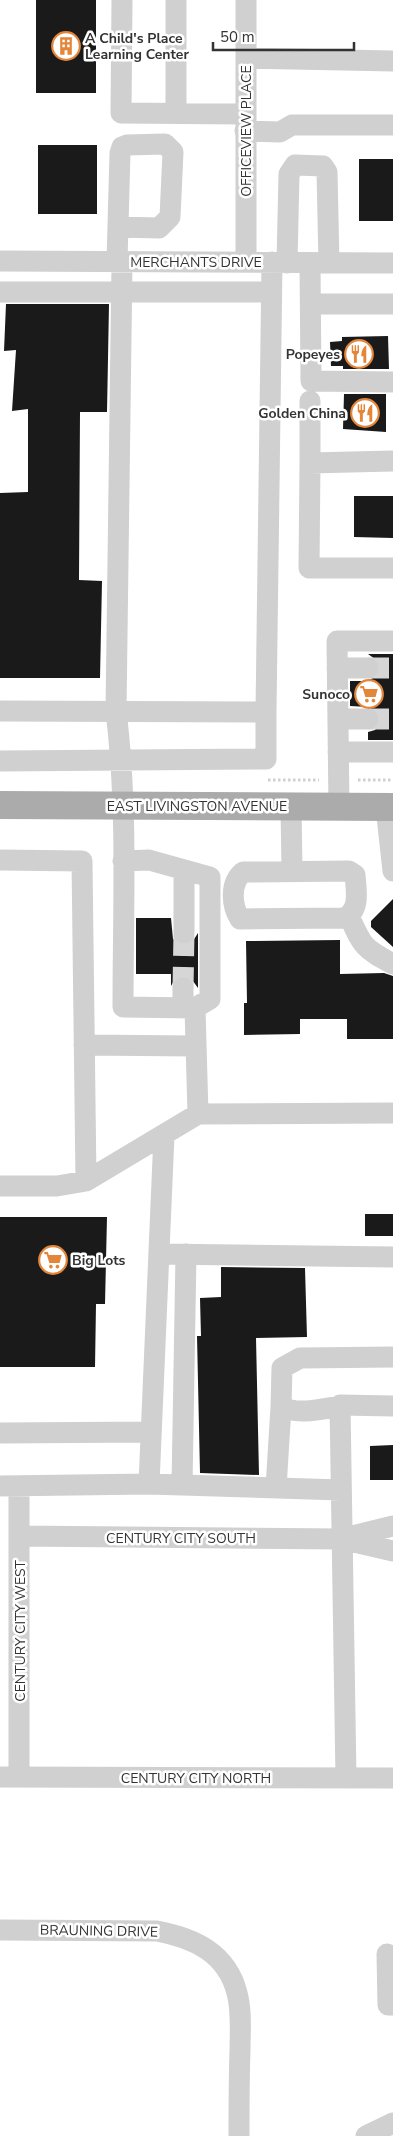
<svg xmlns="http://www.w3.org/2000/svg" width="393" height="2136" font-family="'Nunito Sans',sans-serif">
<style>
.building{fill:#1a1a1a}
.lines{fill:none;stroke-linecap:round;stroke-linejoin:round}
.minor-tunnel{stroke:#d6d6d6;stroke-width:21;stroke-dasharray:21 11;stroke-linecap:butt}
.path{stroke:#d0d0d0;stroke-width:3;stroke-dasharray:2.5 2.5;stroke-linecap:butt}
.minor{stroke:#d0d0d0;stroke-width:21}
.major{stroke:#ababab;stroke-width:28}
.labels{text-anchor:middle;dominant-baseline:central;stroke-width:5;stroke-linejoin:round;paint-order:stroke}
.poi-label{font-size:14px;font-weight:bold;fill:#333;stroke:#fff;text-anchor:end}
.street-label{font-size:14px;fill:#333;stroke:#fff}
</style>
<rect width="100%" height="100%" fill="#fff"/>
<!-- building -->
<path class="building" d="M 36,0 L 96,0 L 96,93 L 36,93 Z
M 38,145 L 97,145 L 97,214 L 38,214 Z
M 359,159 L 393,159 L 393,221 L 359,221 Z
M 6,304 L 109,304 L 107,412 L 80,412 L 79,580 L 102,581 L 100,678 L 0,678 L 0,493 L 28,492 L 28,409 L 12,411 L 16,350 L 4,351 Z
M 388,336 L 389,369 L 343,369 L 343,366 L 331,366 L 330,342 L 342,341 L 342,337 Z
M 344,394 L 386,394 L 386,432 L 343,429 Z
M 354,496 L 393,496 L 393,538 L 354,537 Z
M 368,654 L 393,654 L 393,740 L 368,740 L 368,732 L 375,730 L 379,725 L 379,713 L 368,707 L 350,706 L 350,681 L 368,681 L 379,674 L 379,662 Z
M 393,899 L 393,947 L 371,927 L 371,921 Z
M 136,918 L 171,918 L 173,939 L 184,945 L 191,944 L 198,933 L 198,988 L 190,977 L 183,976 L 176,977 L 171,986 L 171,974 L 136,974 Z
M 340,940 L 340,974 L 384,973 L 393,976 L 393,1039 L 347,1039 L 347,1019 L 300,1019 L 300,1034 L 244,1035 L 244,1003 L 247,1003 L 246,941 Z
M 365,1214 L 393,1214 L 393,1236 L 365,1236 Z
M 0,1217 L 107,1217 L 105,1304 L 96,1304 L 95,1367 L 0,1367 Z
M 221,1267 L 305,1268 L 307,1337 L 256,1338 L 259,1475 L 200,1473 L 197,1336 L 201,1336 L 200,1298 L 221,1297 Z
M 393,1445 L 393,1480 L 370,1480 L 370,1446 Z"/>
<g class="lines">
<!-- minor-tunnel -->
<path class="minor-tunnel" d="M 368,668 L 393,668
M 368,719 L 393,719
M 183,988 L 184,933"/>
<!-- path -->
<path class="path" d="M 268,780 L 319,780
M 358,780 L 393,780"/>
<!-- minor -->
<path class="minor" d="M 122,0 L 121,113 L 245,114
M 176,0 L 176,113
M 246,58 L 393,61
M 245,131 L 280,132 L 292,125 L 393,125
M 0,261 L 393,263
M 117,261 L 120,153 L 122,147 L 127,145 L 165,144 L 173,152 L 170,217 L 159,228 L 118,227
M 122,262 L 116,711 C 128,809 123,908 123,1007 L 195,1008 L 198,1114
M 246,262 L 246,0
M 287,263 L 289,174 L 295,165 L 323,166 L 327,172 L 329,263
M 310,263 L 311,381 L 393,382
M 0,292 L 271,292
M 312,304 L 393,304
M 393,461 L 310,463 L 309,568 L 393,568
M 310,463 L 310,401
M 337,668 L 368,668
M 0,711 L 266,712 L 272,262
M 338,719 L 368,719
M 338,752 L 393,752
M 0,761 L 266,759 L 266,712
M 291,807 L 292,871
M 339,807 L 337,641 L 393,641
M 386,807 L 393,871
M 0,860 L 82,861 L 86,1181
M 123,861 L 149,860 L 210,877 L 210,999 L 195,1008
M 184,870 L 184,933
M 349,871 L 355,875 C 356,889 361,911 344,918 L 240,919 C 231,905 230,883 243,872 Z
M 349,916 C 363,947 363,948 393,964
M 183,988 L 183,1008
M 84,1045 L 195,1046
M 0,1186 L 57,1186 L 86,1181 L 198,1114 L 393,1113
M 159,1254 L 393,1257
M 340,1406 C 321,1409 299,1415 281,1407 L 282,1368 L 300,1358 L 393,1357
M 0,1433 L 151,1432
M 149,1484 L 164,1135
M 182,1485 L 186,1254
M 0,1486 L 149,1484 L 341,1490
M 19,1486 L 19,1777
M 276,1488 L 281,1407
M 20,1536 L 341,1539 L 393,1551
M 344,1538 L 393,1526
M 0,1777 L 393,1778
M 346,1778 L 340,1405 L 393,1406
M 0,1930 L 157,1931 C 194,1938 227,1953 237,1993 C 242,2011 240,2033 240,2051 C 239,2079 239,2108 239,2136
M 387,1954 L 388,2005 L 393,2005
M 366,2136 L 393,2123"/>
<!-- major -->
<path class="major" d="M 0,805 L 393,807"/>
</g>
<!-- icons -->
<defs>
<symbol id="building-ring" viewBox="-11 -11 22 22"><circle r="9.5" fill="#fff" stroke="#e4863a" stroke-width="1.5"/><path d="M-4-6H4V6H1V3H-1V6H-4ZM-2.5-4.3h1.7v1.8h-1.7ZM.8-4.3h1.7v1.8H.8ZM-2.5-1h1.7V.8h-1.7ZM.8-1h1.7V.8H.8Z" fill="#e4863a"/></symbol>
<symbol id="restaurant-ring" viewBox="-11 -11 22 22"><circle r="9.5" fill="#fff" stroke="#e4863a" stroke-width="1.5"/><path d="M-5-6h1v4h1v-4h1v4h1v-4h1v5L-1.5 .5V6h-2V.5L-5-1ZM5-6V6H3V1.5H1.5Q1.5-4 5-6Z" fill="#e4863a"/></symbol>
<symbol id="supermarket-ring" viewBox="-11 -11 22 22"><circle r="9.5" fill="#fff" stroke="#e4863a" stroke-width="1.5"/><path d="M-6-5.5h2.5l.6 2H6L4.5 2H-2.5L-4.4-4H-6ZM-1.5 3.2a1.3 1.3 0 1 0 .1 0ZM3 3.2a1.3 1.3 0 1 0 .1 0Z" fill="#e4863a"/></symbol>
</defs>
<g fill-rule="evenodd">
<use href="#building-ring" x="50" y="30" width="32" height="32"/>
<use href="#restaurant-ring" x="343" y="338" width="32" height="32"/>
<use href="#restaurant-ring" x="349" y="397" width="32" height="32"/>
<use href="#supermarket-ring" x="353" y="678" width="32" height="32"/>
<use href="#supermarket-ring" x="37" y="1244" width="32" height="32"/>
</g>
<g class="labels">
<!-- poi labels -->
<g class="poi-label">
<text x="85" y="38" text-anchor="start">A Child's Place<tspan x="85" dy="16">Learning Center</tspan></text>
<text x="340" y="354">Popeyes</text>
<text x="346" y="413">Golden China</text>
<text x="350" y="694">Sunoco</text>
<text x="72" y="1260" text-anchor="start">Big Lots</text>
</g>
<!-- street labels -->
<g class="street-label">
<text transform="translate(246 131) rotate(-90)">OFFICEVIEW PLACE</text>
<text x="196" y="262">MERCHANTS DRIVE</text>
<text x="197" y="806">EAST LIVINGSTON AVENUE</text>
<text x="181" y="1538">CENTURY CITY SOUTH</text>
<text transform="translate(20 1631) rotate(-90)">CENTURY CITY WEST</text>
<text x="196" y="1778">CENTURY CITY NORTH</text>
<text transform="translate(99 1931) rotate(1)">BRAUNING DRIVE</text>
</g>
</g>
<!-- scale -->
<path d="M213 42v8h141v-8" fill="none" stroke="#333333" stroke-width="2.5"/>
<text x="220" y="42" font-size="15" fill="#333333" stroke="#ffffff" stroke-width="4" paint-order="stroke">50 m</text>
</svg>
